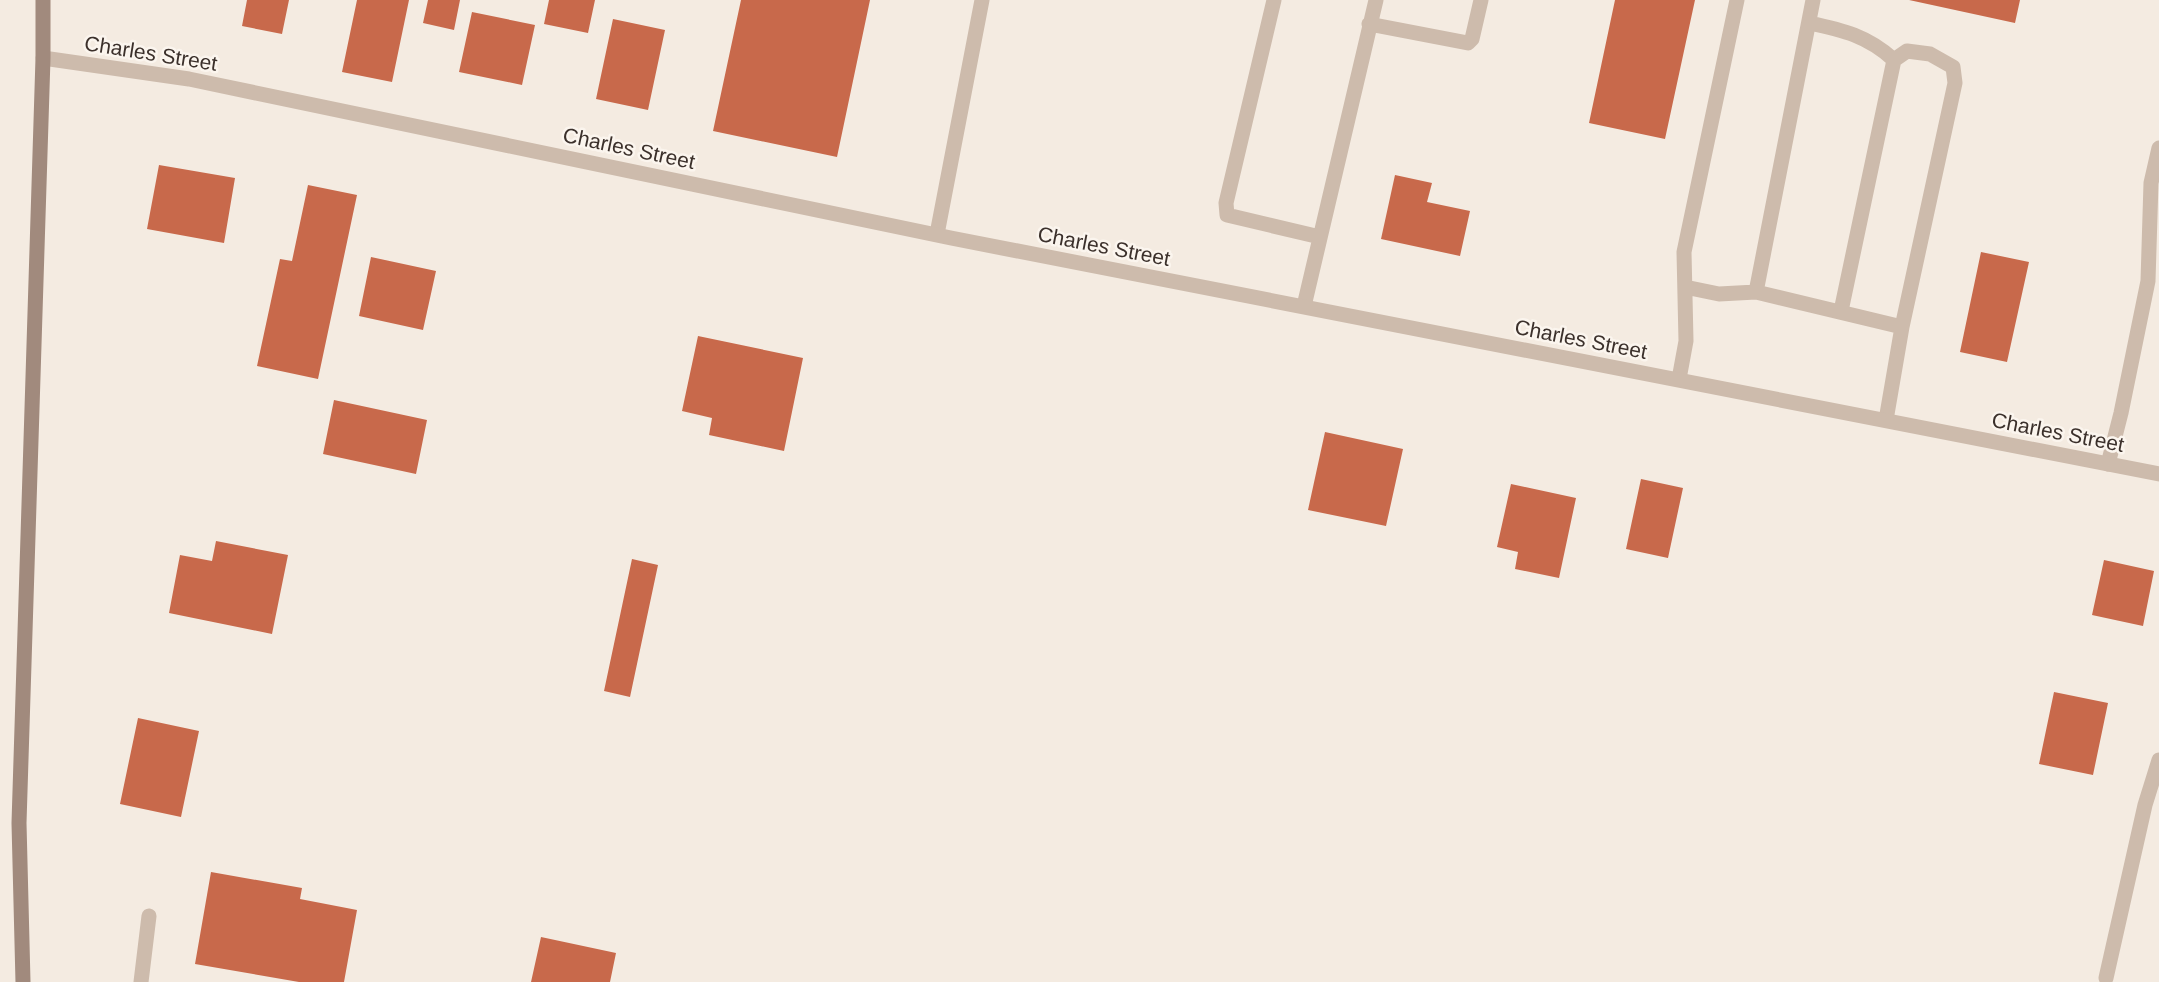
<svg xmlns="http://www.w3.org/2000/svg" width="2159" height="982" font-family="Helvetica,sans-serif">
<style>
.building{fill:#c8694b}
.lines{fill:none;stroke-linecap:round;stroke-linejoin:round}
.service{stroke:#cdbbac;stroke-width:15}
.minor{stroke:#cdbbac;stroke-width:15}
.secondary{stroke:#a18a7d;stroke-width:15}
.labels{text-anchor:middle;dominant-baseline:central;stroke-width:5;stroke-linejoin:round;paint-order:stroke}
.street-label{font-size:21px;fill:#3b302b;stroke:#fbf5ee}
</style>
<rect width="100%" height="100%" fill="#f4ebe1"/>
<!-- building -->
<path class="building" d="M 247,0 L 289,0 L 282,34 L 242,26 Z
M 357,0 L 409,0 L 392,82 L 342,72 Z
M 428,0 L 460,0 L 454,30 L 423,23 Z
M 549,0 L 595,0 L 588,33 L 544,24 Z
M 741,0 L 870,0 L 837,157 L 713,131 Z
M 1615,0 L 1695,0 L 1665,139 L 1589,123 Z
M 1909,0 L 2020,0 L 2015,23 Z
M 472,12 L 535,25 L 522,85 L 459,72 Z
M 613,19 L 665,30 L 648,110 L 596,99 Z
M 159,165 L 235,178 L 224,243 L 147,229 Z
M 1395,175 L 1432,183 L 1427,202 L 1470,211 L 1460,256 L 1381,239 Z
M 308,185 L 357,195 L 318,379 L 257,366 L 280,259 L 292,261 Z
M 1981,252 L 2029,262 L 2007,362 L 1960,352 Z
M 371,257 L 436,271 L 423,330 L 359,316 Z
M 698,336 L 803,358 L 784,451 L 709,435 L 712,418 L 682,411 Z
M 334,400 L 427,420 L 416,474 L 323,454 Z
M 1325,432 L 1403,449 L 1386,526 L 1308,510 Z
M 1641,479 L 1683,488 L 1668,558 L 1626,549 Z
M 1511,484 L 1576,498 L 1559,578 L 1515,569 L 1518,552 L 1497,547 Z
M 216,541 L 288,555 L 272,634 L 169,613 L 180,555 L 212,561 Z
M 632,559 L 658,565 L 630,697 L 604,691 Z
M 2104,560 L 2154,571 L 2143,626 L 2092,615 Z
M 2054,692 L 2108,703 L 2093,775 L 2039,764 Z
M 138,718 L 199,731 L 181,817 L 120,804 Z
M 211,872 L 302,888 L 300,899 L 357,910 L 344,982 L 299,982 L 195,964 Z
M 541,937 L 616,953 L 610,982 L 531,982 Z"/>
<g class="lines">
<!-- service -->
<path class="service" d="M 1274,0 L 1226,203 L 1227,215 L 1320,237
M 1809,23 C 1843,30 1868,36 1894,60
M 1369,24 L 1468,43 L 1472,39 L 1481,0
M 937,234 L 982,0
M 1685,287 L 1719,294 L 1756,292 L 1902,327
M 1756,292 L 1813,0
M 1304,306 L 1376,0
M 1841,311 L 1894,60 L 1907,51 L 1930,54 L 1953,67 L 1955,83 L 1902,327 L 1886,420
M 1679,379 L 1686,341 L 1684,252 L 1737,0
M 2108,464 L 2121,413 L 2148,281 L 2151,183 L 2159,148
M 2106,978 L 2145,805 L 2159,760
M 141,982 L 149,916"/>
<!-- minor -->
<path class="minor" d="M 43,58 L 189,79 L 951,238 L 2159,474"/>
<!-- secondary -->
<path class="secondary" d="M 23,982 L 19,823 L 43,58 L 43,0"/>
</g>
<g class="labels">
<!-- street labels -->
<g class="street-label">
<text transform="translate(151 53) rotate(9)">Charles Street</text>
<text transform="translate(629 148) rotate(12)">Charles Street</text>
<text transform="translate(1104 246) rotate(11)">Charles Street</text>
<text transform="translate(1581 339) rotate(11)">Charles Street</text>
<text transform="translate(2058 432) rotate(11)">Charles Street</text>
</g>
</g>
</svg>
